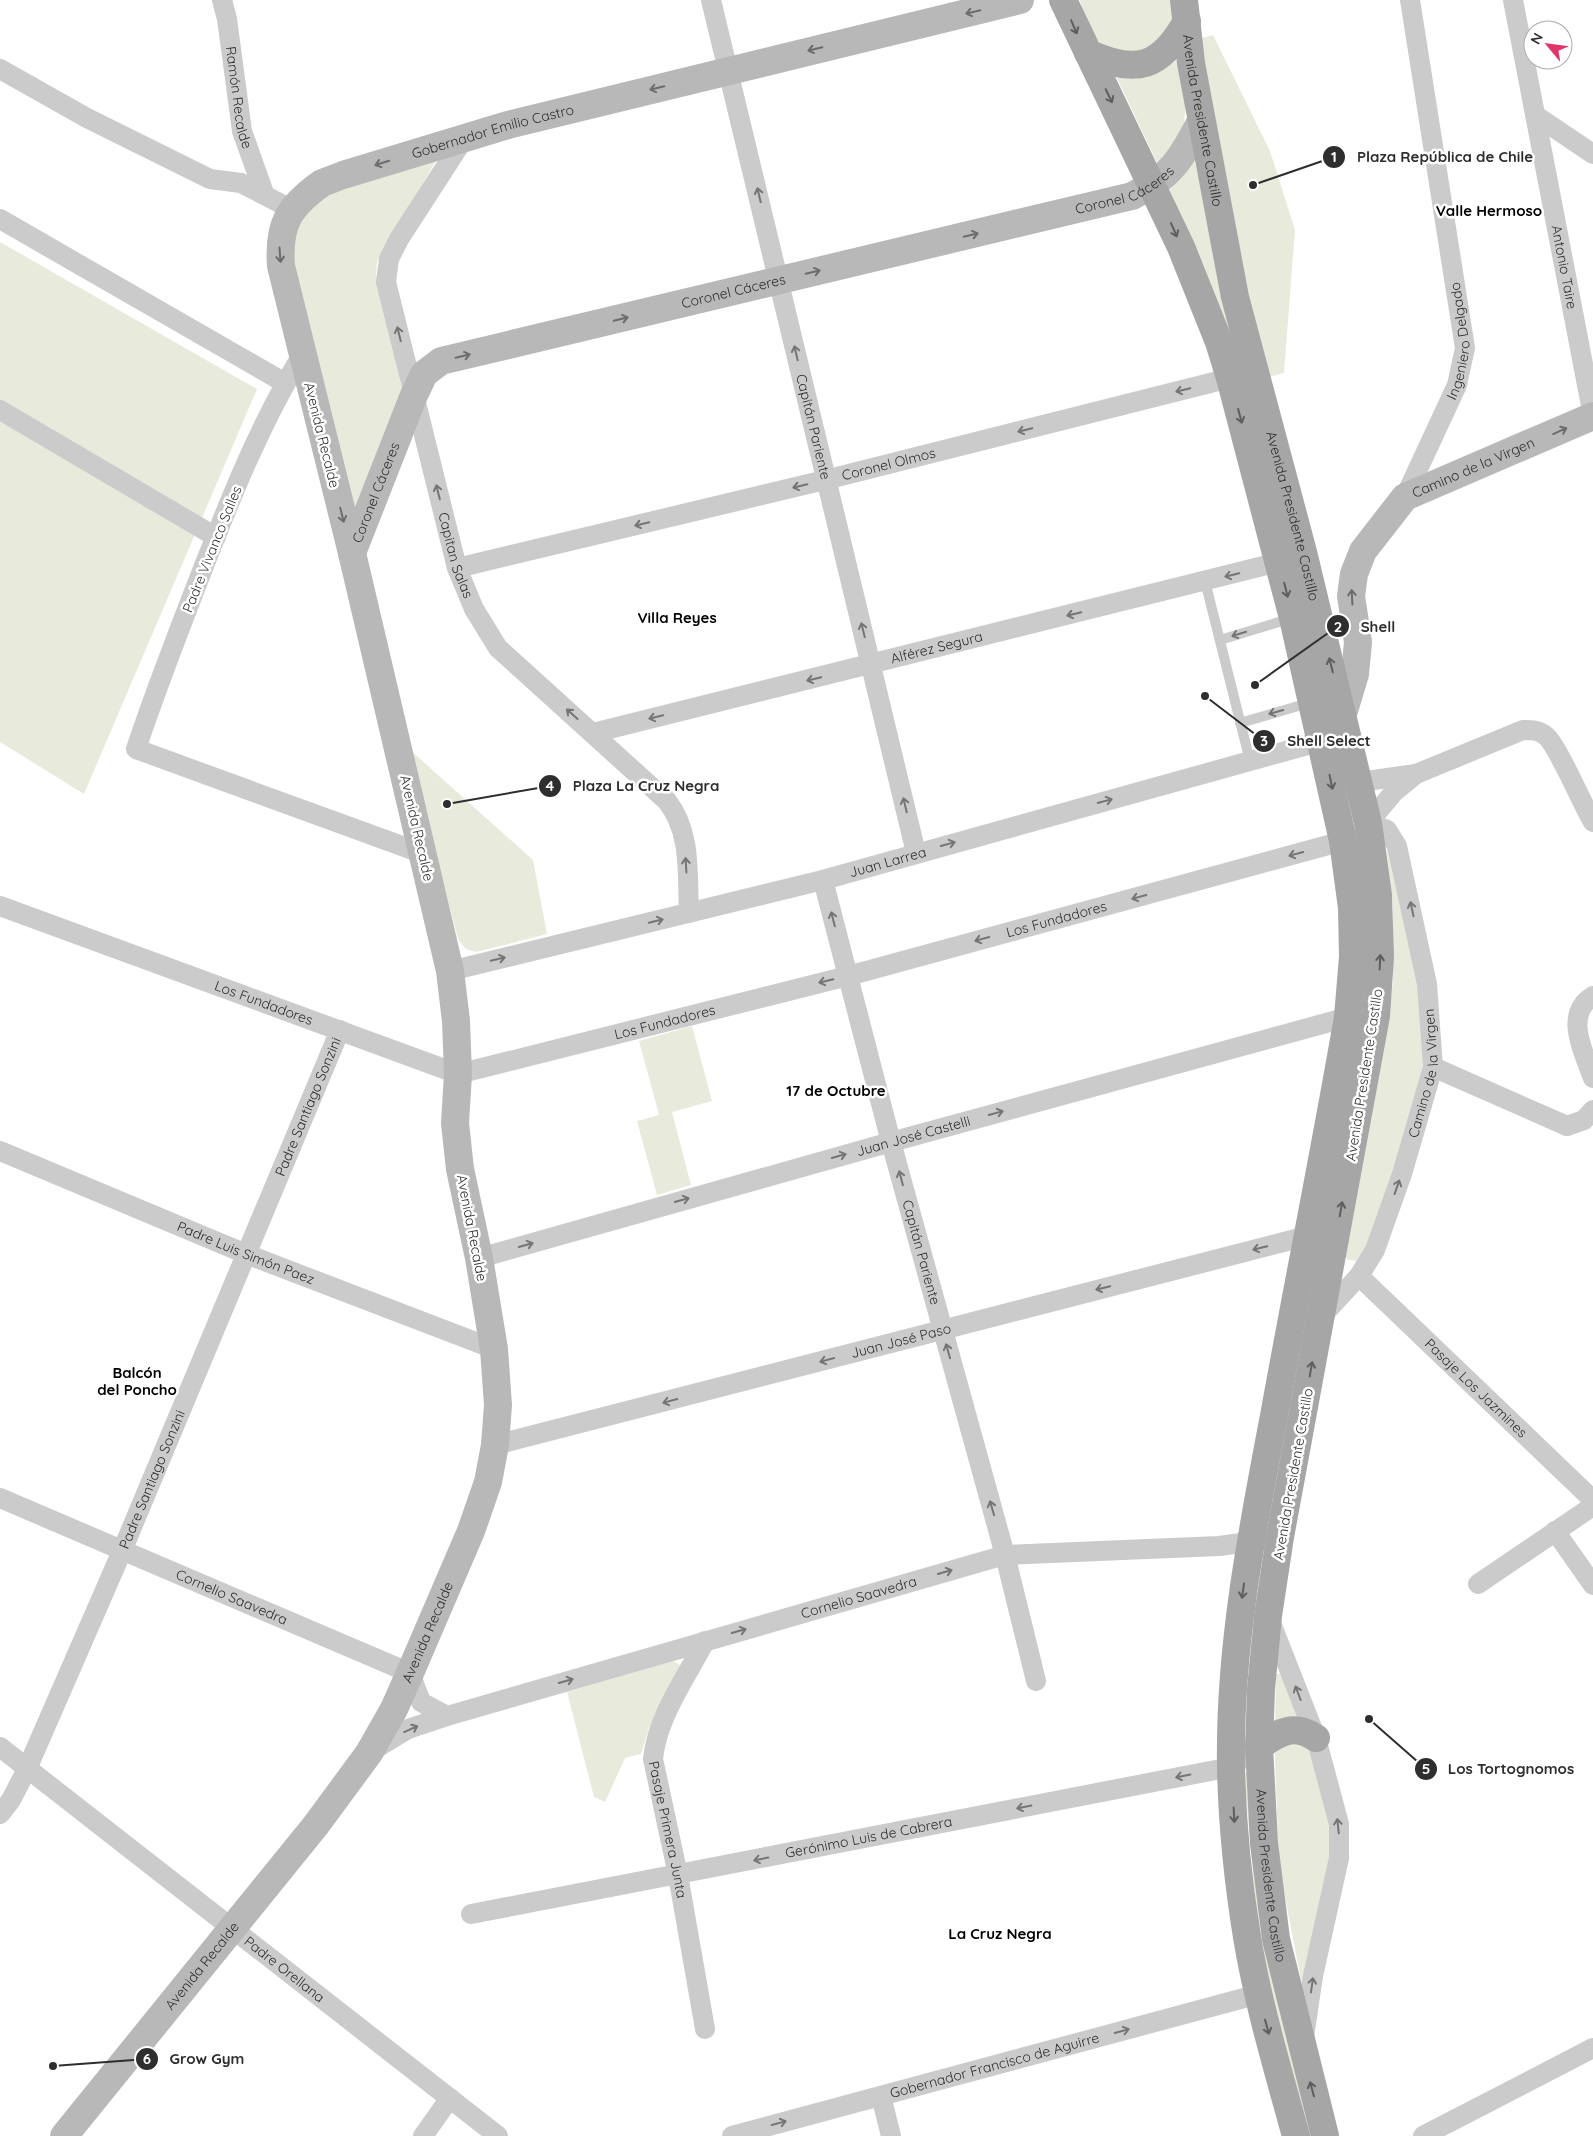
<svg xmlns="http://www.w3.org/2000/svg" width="1593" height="2136" font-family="Quicksand,sans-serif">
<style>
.green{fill:#e8ebdc}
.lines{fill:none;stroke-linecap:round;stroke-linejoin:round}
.lane{stroke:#cbcbcb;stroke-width:10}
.street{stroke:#cbcbcb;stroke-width:20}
.secondary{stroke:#b8b8b8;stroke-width:28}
.primary{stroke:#a6a6a6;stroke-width:28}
.oneway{stroke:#6c6c6c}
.oneway2{stroke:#5e5e5e}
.oneway3{stroke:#757575}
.labels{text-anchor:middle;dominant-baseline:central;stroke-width:5;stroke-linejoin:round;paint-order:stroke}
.street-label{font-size:14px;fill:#2e2e2e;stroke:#fff}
.neighbourhood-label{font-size:15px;font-weight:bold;fill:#000;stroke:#fff}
.leader{fill:none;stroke:#2e2e2e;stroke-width:2}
.callout-dot{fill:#2e2e2e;stroke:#fff;stroke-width:2}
.mark-label{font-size:15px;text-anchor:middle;font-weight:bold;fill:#fff}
.callout-label{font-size:15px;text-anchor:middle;font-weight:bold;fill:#2e2e2e;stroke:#fff;stroke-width:5;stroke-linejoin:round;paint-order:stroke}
</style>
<rect width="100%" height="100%" fill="#fff"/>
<!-- green -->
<path class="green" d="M 1080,0 L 1172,0 C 1177,34 1162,40 1135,55 C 1128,54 1119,53 1111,50 C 1094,44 1084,17 1080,0 Z
M 1213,35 L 1270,151 L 1295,230 L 1284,373 L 1268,377 L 1247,297 L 1199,39 Z
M 1180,59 L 1186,100 L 1184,125 L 1159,167 L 1116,76 L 1151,75 Z
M 441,152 L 377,262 L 376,275 L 404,398 L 359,509 L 354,508 L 291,251 L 300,220 L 322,196 Z
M 1194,158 L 1235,338 L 1357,813 L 1369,935 L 1361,1039 L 1271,1519 L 1267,1520 L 1364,894 L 1351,814 L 1308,636 L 1229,339 L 1168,186 Z
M 0,242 L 257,389 L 84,794 L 0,742 Z
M 409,749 L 533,860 L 547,934 L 476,952 L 466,949 L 458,939 Z
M 1389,840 L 1418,988 L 1423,1045 L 1422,1077 L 1395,1172 L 1367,1251 L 1358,1261 L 1348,1260 L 1344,1256 L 1393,984 L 1393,907 L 1386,845 Z
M 692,1026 L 712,1101 L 672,1112 L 691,1185 L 657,1195 L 637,1121 L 659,1115 L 639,1041 Z
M 673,1661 L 680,1665 L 680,1670 L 649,1728 L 641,1754 L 625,1758 L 605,1802 L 594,1797 L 567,1692 Z
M 1276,1674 L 1280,1674 L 1301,1718 L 1275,1722 Z
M 1293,1739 L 1311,1749 L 1331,1830 L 1331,1857 L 1302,1985 L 1279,1866 L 1275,1761 L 1275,1751 Z
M 1249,1769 L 1314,2136 L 1306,2136 L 1259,1940 L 1244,1775 Z"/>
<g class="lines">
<!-- lane -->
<path class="lane" d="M 1205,581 L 1250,761
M 1220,640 L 1292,618
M 1240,723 L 1312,702"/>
<!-- street -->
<g class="street">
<path id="s1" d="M 222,0 L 227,19 L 242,131 L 264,193"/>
<path id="s2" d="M 711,0 L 916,853"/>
<path id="s3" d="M 1513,0 L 1593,416"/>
<path d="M 0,69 L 87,118 L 210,179 L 241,183 L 291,209"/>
<path d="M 1535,115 L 1593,154"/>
<path id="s4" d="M 465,137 L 399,239 L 389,259 L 386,282 L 457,568 L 474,609 L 498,648 L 667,801 C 692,833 687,874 689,913"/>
<path d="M 0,219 L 285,383"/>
<path d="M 302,355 C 261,422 231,497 202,571 C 179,630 156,689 136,749 L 424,854"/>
<path d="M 0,410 L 216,537"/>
<path id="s5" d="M 1405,497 L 1457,385 L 1465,348 L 1410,0"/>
<path id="s6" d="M 457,568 L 825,480 L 1230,378"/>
<path id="s7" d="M 593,733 L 1279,562"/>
<path d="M 1359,782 L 1416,774 L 1523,730 C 1532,730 1539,730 1546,736 C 1558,746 1582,804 1593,822"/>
<path id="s8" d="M 823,880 L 891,1142 L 1005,1555 L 1036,1681"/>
<path id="s9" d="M 0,906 L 458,1074 L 848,976 L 1343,841"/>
<path id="s10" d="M 450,971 L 823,880 L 1322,741"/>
<path d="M 1593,996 C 1563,1014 1584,1053 1593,1078"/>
<path d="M 1433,1067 L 1567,1126 L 1584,1120 L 1593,1110"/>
<path id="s11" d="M 0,1151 L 246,1254 L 494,1349"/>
<path id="s12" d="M 479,1258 L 891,1142 L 1348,1017"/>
<path id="s13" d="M 1359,1276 L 1593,1500"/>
<path id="s14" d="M 1321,1317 L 1359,1276 L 1375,1250 L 1402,1174 L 1433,1067 L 1427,984 L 1397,846 L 1387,830 L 1368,823 L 1394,792 L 1416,774"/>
<path id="s15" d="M 495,1445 L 1307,1236"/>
<path id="s16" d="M 0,1498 L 410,1673 L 421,1702 L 447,1716"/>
<path d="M 1555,1531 L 1593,1585"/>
<path d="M 1478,1584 L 1593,1506"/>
<path d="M 1269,1618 L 1316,1738 L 1339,1824 L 1339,1858 L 1313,1976 L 1304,2037"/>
<path id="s17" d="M 705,1641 C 686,1678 657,1717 653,1759 L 678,1875 L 705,2029"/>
<path id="s18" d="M 0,1747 L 498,2136"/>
<path id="s19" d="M 370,1752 L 408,1729 L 447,1716 L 1005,1555 L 1219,1546 L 1264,1540"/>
<path id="s20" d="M 0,1814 L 11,1800 L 27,1769 L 122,1551 L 340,1030"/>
<path id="s21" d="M 471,1914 L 1231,1767 L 1259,1746"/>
<path d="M 881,2096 L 891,2136"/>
<path d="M 423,2136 L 450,2098"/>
<path id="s22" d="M 732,2136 L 1259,1994"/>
<path d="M 1423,2136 L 1593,2048"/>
</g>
<!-- secondary -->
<g class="secondary">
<path id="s23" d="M 352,553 L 414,395 L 424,374 L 441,361 L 1132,196 C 1170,178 1182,158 1201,121"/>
<path id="s24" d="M 1343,714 L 1355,674 L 1358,642 L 1351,596 L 1354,574 L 1363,551 L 1405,497 L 1593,416"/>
<path id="s25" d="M 64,2136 L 316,1825 L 369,1753 L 394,1709 L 410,1673 L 471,1531 L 488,1482 L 495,1445 L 498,1405 L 494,1349 L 479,1258 L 460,1169 L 455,1123 L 458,1074 L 456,1021 L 450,971 L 352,553 L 281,266 C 278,225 288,207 322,183 L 343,175 L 508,125 L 1020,0"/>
</g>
<!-- primary -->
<g class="primary">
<path d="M 1063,0 L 1181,247 L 1219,342 L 1230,378 L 1293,618 L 1343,841 L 1352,908 L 1353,957 L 1348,1017 C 1325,1150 1298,1283 1274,1416 C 1252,1531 1229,1648 1231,1766 C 1232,1823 1238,1881 1247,1937 C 1258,2004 1278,2070 1296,2136"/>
<path id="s26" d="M 1184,0 L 1191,63 L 1235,297 L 1303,552 L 1368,823 L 1378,895 L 1380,957 L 1376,1016 L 1280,1537 L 1268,1616 L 1261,1689 L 1259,1746 L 1264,1843 L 1276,1939 L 1325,2136"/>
<path d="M 1088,53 C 1136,75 1161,68 1187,21"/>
<path d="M 1259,1746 C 1280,1732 1293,1723 1316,1738"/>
</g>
</g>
<!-- one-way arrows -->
<defs><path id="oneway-shaft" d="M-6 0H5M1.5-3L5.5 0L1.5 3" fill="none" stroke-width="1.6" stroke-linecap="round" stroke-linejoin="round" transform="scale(1.25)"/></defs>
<g class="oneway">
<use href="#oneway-shaft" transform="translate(973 12) rotate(167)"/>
<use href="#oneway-shaft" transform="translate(815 49) rotate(167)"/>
<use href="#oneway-shaft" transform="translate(657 88) rotate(166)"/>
<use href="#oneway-shaft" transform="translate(382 163) rotate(163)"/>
<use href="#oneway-shaft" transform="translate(971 235) rotate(-13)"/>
<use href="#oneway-shaft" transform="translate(280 255) rotate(86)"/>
<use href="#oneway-shaft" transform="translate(813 272) rotate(-13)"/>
<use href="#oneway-shaft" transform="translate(621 319) rotate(-13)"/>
<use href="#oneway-shaft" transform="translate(463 356) rotate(-13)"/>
<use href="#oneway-shaft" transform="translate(1560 431) rotate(-24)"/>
<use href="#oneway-shaft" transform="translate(342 515) rotate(76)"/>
<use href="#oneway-shaft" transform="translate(1352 597) rotate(-93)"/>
</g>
<g class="oneway2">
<use href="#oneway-shaft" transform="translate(1074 27) rotate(67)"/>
<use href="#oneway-shaft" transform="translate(1109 96) rotate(64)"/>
<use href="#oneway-shaft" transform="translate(1174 230) rotate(66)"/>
<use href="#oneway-shaft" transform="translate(1240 416) rotate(75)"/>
<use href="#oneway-shaft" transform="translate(1286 590) rotate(76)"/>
<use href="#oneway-shaft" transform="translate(1331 665) rotate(-104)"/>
<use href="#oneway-shaft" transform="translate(1331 782) rotate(78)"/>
<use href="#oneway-shaft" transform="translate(1380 962) rotate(-87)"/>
<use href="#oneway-shaft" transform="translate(1341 1209) rotate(-80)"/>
<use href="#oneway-shaft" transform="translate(1311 1369) rotate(-80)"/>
<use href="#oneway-shaft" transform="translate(1243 1591) rotate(98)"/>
<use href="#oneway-shaft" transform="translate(1234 1815) rotate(87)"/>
<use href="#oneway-shaft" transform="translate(1267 2027) rotate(75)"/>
<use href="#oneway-shaft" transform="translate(1312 2089) rotate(-105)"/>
</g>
<g class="oneway3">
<use href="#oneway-shaft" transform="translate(759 195) rotate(-103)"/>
<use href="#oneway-shaft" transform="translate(399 334) rotate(-104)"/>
<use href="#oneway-shaft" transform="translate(796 353) rotate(-103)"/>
<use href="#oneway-shaft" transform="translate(1183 390) rotate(166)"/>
<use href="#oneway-shaft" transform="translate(1025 430) rotate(166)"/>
<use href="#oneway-shaft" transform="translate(800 486) rotate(167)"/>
<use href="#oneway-shaft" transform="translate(438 492) rotate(-104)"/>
<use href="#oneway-shaft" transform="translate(642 524) rotate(167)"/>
<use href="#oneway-shaft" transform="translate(1232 575) rotate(166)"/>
<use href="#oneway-shaft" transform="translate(1074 614) rotate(166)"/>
<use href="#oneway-shaft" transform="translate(863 630) rotate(-104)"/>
<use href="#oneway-shaft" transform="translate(1239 634) rotate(163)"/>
<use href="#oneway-shaft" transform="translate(814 679) rotate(166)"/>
<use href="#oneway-shaft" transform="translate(1276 712) rotate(164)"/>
<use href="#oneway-shaft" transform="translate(572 714) rotate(-138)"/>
<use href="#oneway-shaft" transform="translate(656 717) rotate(166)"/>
<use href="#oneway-shaft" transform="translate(1105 801) rotate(-15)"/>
<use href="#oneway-shaft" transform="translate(905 805) rotate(-103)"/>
<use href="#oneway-shaft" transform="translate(948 844) rotate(-15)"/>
<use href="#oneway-shaft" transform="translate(1296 854) rotate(165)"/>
<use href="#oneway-shaft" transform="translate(686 865) rotate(-93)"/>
<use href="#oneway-shaft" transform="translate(1139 897) rotate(165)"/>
<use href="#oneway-shaft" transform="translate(1412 909) rotate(-102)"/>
<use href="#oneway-shaft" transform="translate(833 919) rotate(-104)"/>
<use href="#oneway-shaft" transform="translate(656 921) rotate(-14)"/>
<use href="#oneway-shaft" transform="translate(982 939) rotate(165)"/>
<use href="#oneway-shaft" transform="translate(498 959) rotate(-13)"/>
<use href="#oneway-shaft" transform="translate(826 981) rotate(166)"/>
<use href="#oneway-shaft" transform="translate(996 1113) rotate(-15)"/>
<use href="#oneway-shaft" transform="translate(839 1156) rotate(-16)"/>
<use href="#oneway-shaft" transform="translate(901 1178) rotate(-105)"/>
<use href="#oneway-shaft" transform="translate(1397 1187) rotate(-71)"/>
<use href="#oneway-shaft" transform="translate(682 1200) rotate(-16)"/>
<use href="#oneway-shaft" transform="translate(526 1245) rotate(-16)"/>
<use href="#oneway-shaft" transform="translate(1260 1248) rotate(166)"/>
<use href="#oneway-shaft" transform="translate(1103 1288) rotate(166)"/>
<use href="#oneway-shaft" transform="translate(948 1351) rotate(-106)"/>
<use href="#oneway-shaft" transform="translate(827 1360) rotate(165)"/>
<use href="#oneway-shaft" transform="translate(670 1401) rotate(165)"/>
<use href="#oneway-shaft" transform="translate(992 1508) rotate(-106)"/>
<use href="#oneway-shaft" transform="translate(945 1572) rotate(-16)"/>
<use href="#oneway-shaft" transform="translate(739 1631) rotate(-16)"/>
<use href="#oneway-shaft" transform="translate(566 1681) rotate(-16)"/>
<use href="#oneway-shaft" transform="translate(1298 1693) rotate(-111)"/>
<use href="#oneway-shaft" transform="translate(411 1729) rotate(-24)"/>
<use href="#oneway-shaft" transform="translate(1183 1776) rotate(169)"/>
<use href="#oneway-shaft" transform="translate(1024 1807) rotate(169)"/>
<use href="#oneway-shaft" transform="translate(1338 1826) rotate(-96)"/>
<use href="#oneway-shaft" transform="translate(761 1859) rotate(169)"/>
<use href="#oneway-shaft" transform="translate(1312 1985) rotate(-82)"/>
<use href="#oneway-shaft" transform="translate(1122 2031) rotate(-15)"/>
<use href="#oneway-shaft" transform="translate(779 2123) rotate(-15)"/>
</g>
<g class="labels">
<!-- street labels -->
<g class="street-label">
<text stroke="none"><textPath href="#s1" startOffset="99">Ramón Recalde</textPath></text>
<text stroke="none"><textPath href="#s26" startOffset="122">Avenida Presidente Castillo</textPath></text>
<text stroke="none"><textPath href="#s25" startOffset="2304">Gobernador Emilio Castro</textPath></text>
<text stroke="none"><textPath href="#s23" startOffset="920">Coronel Cáceres</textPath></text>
<text stroke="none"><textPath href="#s3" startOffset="272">Antonio Taire</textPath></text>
<text stroke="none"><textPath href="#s23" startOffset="515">Coronel Cáceres</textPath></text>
<text stroke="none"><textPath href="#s5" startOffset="168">Ingeniero Delgado</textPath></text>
<text stroke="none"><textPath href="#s2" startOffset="439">Capitán Pariente</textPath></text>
<text transform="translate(322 435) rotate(76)">Avenida Recalde</text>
<text stroke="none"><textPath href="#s6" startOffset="444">Coronel Olmos</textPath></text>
<text stroke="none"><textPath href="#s24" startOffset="310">Camino de la Virgen</textPath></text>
<text stroke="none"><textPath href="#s23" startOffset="65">Coronel Cáceres</textPath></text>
<text stroke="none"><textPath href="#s26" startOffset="528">Avenida Presidente Castillo</textPath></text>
<text transform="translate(212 549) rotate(-68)">Padre Vivanco Salles</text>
<text stroke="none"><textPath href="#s4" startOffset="449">Capitan Salas</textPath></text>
<text stroke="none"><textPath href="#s7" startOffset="354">Alférez Segura</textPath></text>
<text transform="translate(417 828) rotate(77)">Avenida Recalde</text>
<text stroke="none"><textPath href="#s10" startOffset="451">Juan Larrea</textPath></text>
<text stroke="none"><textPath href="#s9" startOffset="1106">Los Fundadores</textPath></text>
<text stroke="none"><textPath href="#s9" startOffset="281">Los Fundadores</textPath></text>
<text stroke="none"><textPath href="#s9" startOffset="701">Los Fundadores</textPath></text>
<text stroke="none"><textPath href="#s14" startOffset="271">Camino de la Virgen</textPath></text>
<text transform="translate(1364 1075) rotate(-81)">Avenida Presidente Castillo</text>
<text stroke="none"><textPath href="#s20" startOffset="772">Padre Santiago Sonzini</textPath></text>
<text stroke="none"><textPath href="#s12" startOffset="451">Juan José Castelli</textPath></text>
<text transform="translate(472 1228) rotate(79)">Avenida Recalde</text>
<text stroke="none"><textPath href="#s8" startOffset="385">Capitán Pariente</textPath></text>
<text stroke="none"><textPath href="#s11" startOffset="266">Padre Luis Simón Paez</textPath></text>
<text stroke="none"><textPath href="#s15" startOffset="419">Juan José Paso</textPath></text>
<text stroke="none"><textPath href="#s13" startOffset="162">Pasaje Los Jazmines</textPath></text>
<text transform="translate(1293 1474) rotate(-80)">Avenida Presidente Castillo</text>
<text stroke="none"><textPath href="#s20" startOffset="368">Padre Santiago Sonzini</textPath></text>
<text stroke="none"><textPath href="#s19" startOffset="514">Cornelio Saavedra</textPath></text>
<text stroke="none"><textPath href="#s16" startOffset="252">Cornelio Saavedra</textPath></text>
<text stroke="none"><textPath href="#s25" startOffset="624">Avenida Recalde</textPath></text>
<text stroke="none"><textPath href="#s17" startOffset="202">Pasaje Primera Junta</textPath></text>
<text stroke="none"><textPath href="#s21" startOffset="405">Gerónimo Luis de Cabrera</textPath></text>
<text stroke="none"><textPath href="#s26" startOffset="1908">Avenida Presidente Castillo</textPath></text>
<text stroke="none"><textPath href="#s25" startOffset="219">Avenida Recalde</textPath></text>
<text stroke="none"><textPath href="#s18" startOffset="361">Padre Orellana</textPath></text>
<text stroke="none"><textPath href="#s22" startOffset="272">Gobernador Francisco de Aguirre</textPath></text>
</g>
<!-- neighbourhood labels -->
<g class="neighbourhood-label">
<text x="1489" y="210">Valle Hermoso</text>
<text x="677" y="617">Villa Reyes</text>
<text x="836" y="1090">17 de Octubre</text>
<text x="137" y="1372">Balcón<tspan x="137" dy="17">del Poncho</tspan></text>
<text x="1000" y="1933">La Cruz Negra</text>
</g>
</g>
<!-- callouts -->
<path class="leader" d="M1253 185L1334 157M1255 685L1338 626M1205 696L1264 741M447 804L550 786M1369 1719L1426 1769M53 2066L147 2059"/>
<g class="callout-dot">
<circle cx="1253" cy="185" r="5"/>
<circle cx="1255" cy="685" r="5"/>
<circle cx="1205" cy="696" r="5"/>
<circle cx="447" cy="804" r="5"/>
<circle cx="1369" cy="1719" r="5"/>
<circle cx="53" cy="2066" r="5"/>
<circle cx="1334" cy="157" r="12"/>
<circle cx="1338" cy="626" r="12"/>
<circle cx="1264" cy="741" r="12"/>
<circle cx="550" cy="786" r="12"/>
<circle cx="1426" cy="1769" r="12"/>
<circle cx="147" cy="2059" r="12"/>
</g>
<g class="mark-label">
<text x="1334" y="162">1</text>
<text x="1338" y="632">2</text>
<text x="1264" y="746">3</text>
<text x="550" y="791">4</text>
<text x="1426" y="1774">5</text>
<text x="147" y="2064">6</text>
</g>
<g class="callout-label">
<text x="1445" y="162">Plaza República de Chile</text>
<text x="1378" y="632">Shell</text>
<text x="1329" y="746">Shell Select</text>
<text x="646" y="791">Plaza La Cruz Negra</text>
<text x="1511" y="1774">Los Tortognomos</text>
<text x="207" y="2064">Grow Gym</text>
</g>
<!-- north arrow -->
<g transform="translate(1548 45) rotate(299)"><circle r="24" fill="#ffffff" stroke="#ababab"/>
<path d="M0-4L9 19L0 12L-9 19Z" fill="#e13569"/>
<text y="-8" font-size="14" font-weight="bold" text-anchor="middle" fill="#2e2e2e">N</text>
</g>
</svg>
